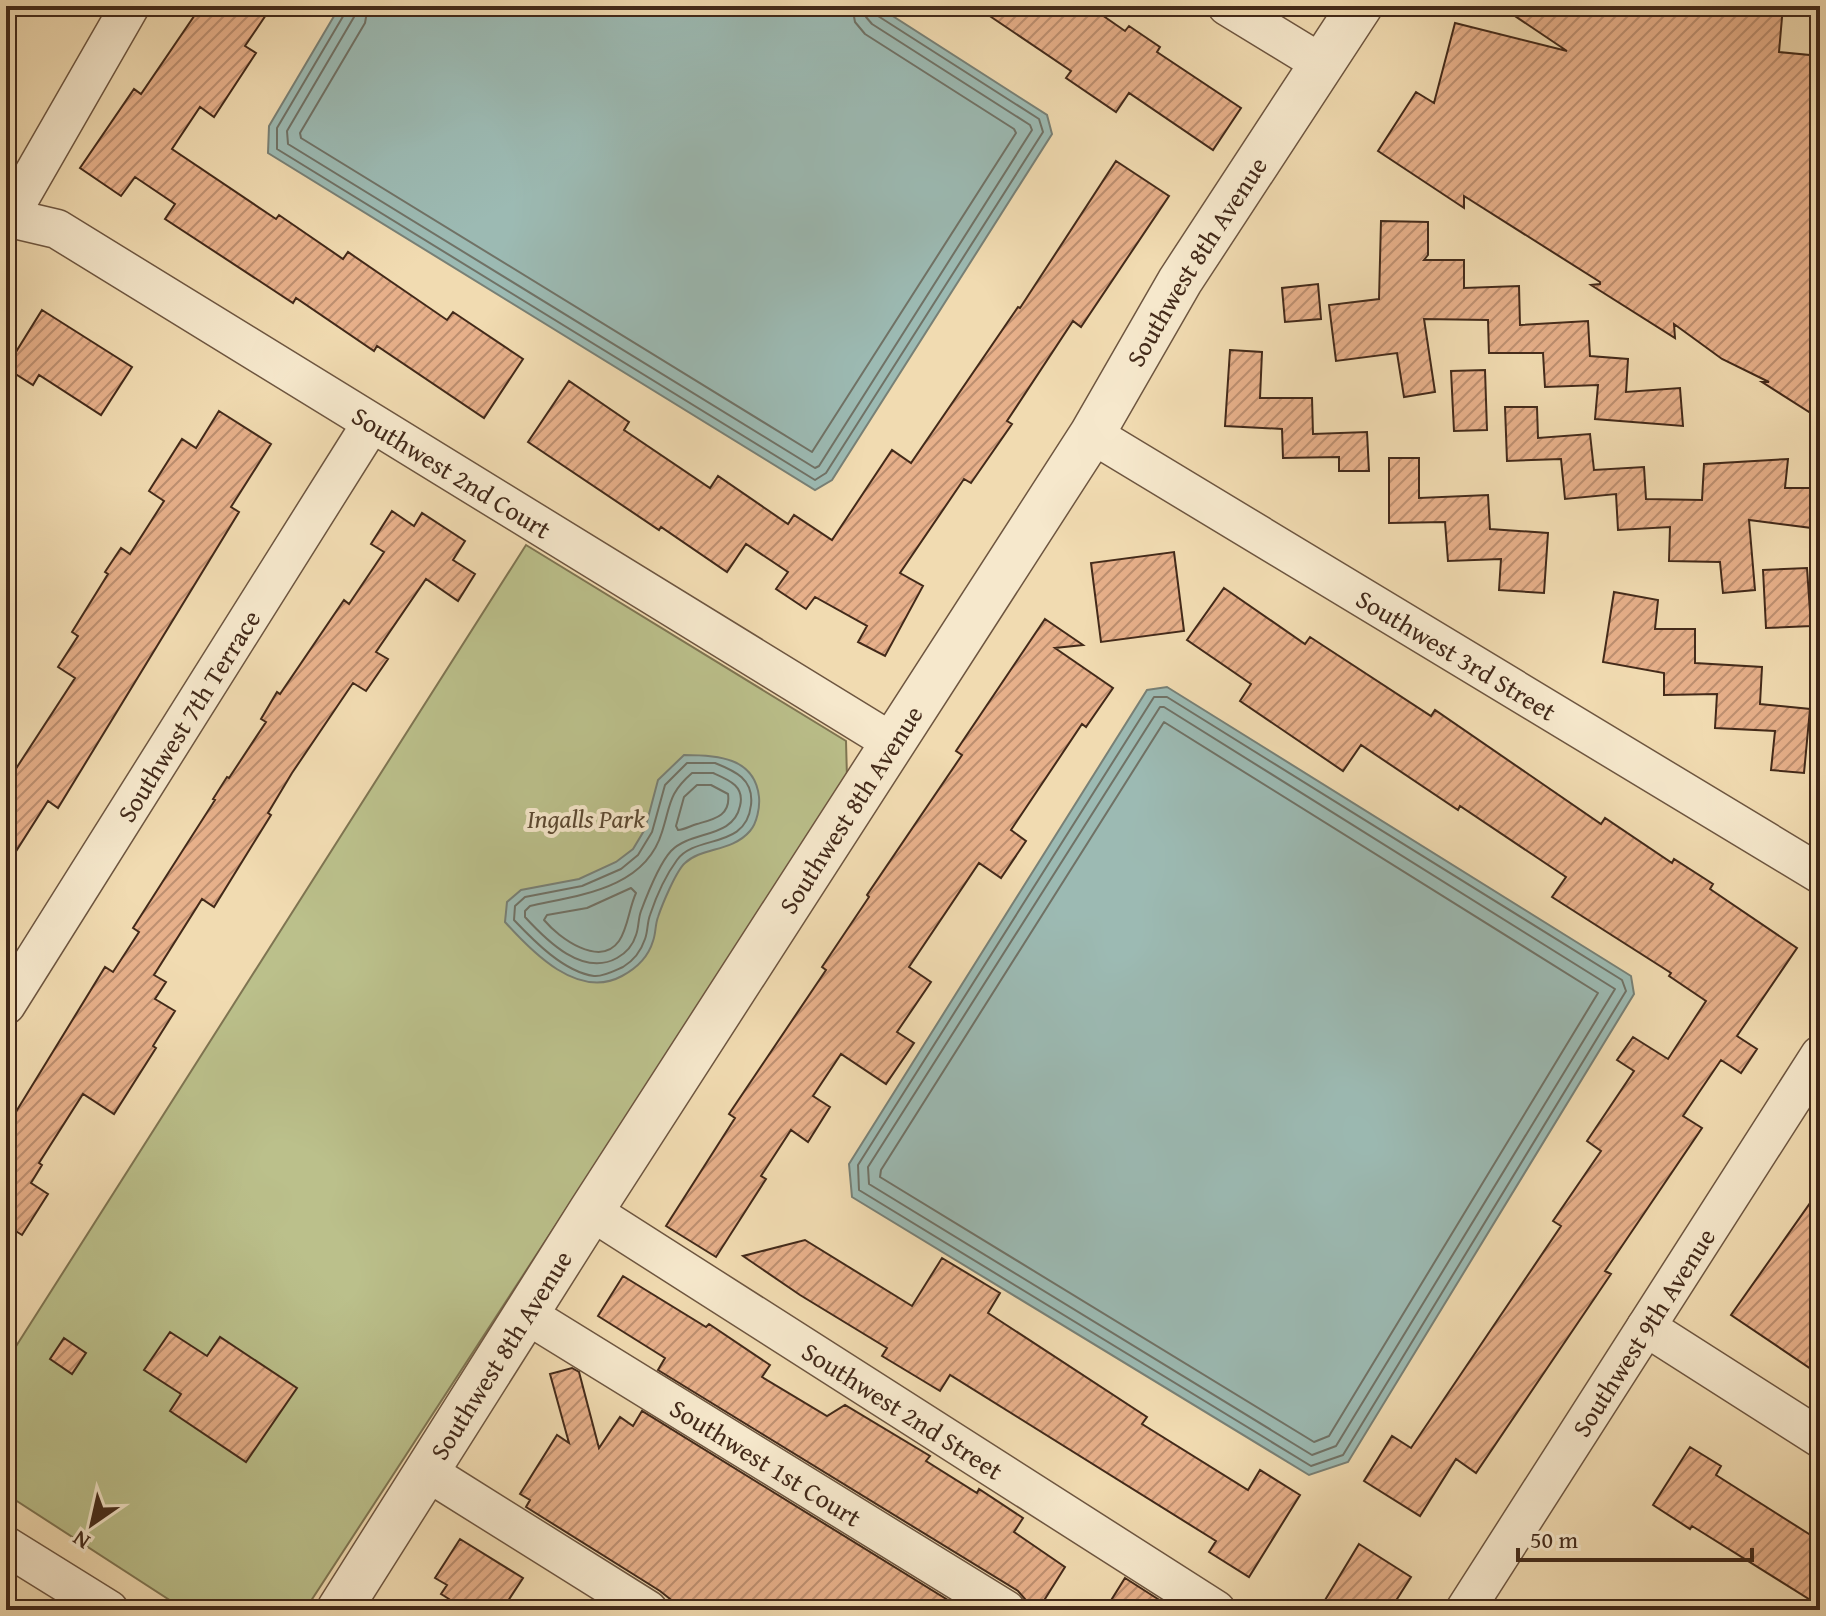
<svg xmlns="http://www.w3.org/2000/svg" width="1826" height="1616" font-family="'Gentium Book Plus',serif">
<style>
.park{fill:#bbc08b;stroke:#7f7552;stroke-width:2}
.water{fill:#9cbab3;stroke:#788076;stroke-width:2}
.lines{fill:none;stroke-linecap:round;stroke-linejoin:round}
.shore{stroke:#707266;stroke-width:2}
.building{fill:url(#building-hatch);stroke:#432a1a;stroke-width:2}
.minor-casing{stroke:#6e5640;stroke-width:41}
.tertiary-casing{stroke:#6e5640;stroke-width:47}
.minor{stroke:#f6e8cc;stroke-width:38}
.tertiary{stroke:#f6e8cc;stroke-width:44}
.labels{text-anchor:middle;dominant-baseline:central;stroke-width:8;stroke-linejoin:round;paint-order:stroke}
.street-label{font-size:26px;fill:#432a1a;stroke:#f6e8cc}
.park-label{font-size:26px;font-style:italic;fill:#5b4831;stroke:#f6e8cc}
</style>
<defs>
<pattern id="building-hatch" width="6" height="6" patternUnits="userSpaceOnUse" patternTransform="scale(2)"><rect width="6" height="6" fill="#e7b08a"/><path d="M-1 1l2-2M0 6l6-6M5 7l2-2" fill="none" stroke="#bd8f70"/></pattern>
</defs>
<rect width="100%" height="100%" fill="#f1dbb1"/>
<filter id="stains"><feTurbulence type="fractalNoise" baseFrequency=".0025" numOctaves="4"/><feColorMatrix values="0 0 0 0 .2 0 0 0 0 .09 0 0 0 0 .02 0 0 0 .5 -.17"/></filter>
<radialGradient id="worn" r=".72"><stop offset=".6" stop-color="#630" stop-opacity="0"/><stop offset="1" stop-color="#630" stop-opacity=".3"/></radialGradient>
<!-- park -->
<path class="park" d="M 526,545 L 846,741 L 847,778 L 305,1610 L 185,1610 L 6,1494 L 6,1362 Z"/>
<!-- water -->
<path class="water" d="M 340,6 L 877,6 L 1047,115 L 1052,134 L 832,480 L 815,490 L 268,153 L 269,126 Z
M 1167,687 L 1631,976 L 1634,994 L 1348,1462 L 1309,1475 L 852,1197 L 849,1164 L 1147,690 Z
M 684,755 C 716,755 755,757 759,797 C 760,807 757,823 750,831 C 732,852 702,847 685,863 C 676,871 662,905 658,917 C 655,925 656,933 653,941 C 648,958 637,968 622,976 C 578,1000 532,952 505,922 L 507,902 L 521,890 L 579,879 L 616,862 L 633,849 L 645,829 L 658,780 Z"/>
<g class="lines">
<!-- shore -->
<path class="shore" d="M 346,6 L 345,13 L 277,128 L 277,149 L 815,480 L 826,473 L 1043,132 L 1039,119 L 878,16 L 874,6
M 356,6 L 354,17 L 287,131 L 288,144 L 815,468 L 819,466 L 1032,130 L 1030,125 L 872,24 L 866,17 L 864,6
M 368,6 L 365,23 L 300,133 L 301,138 L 812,452 L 1016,133 L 1014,129 L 865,34 L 855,22 L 852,6
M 1154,697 L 1167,697 L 1622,980 L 1626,991 L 1343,1455 L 1311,1466 L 859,1190 L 858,1165 Z
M 1160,707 L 1164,707 L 1615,989 L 1336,1446 L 1312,1455 L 869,1184 L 868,1167 Z
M 1164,722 L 1598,993 L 1329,1436 L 1314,1442 L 880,1177 L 881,1170 Z
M 715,763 C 735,771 754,779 751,805 C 746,850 696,834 677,860 C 666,875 656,897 650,915 C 647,923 648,931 645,939 C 641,951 633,961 623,967 C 614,971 603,977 594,976 C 564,972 534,941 514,920 L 515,906 L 525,897 L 582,886 L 621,869 L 638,855 L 652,832 L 665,785 L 687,763 Z
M 713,773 C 729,780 745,786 740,806 C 733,839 691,830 671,851 C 660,863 647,895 641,911 C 638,919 639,927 636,935 C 633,945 626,953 617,958 C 583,977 547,941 525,917 L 525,911 L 530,906 C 579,895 645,889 662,832 C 671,804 668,794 692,773 Z
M 711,785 L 728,794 C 731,816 714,819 697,824 C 690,826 684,830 678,830 L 676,826 L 684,797 L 697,785 Z
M 631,888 L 636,893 C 629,908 628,928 619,941 C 600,968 559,938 544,920 L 547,915 L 587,908 Z"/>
</g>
<!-- building -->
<path class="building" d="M 201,6 L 272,6 L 245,46 L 256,53 L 214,117 L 200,107 L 172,149 L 276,219 L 279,215 L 343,259 L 348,252 L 447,320 L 453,312 L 523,359 L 484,418 L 377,346 L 374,351 L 296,298 L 293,303 L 165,219 L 175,204 L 135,177 L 121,196 L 80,168 L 134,89 L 141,94 Z
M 975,6 L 1089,6 L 1125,31 L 1129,26 L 1160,47 L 1157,52 L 1241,108 L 1213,150 L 1129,93 L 1116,112 L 1066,78 L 1071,71 Z
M 1500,6 L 1783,6 L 1779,52 L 1820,56 L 1820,419 L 1762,382 L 1769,382 L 1722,359 L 1674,324 L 1675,338 L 1591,285 L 1600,284 L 1600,282 L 1464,196 L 1464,208 L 1378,151 L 1416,92 L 1434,103 L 1455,23 L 1567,51 Z
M 1116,161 L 1169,196 L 1081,327 L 1073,321 L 1007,421 L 1012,424 L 971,483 L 964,479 L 900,573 L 923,586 L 885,656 L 858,642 L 867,626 L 815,597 L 806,609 L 776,589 L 788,572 L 746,544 L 727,572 L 661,527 L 659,530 L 528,442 L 569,381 L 629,422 L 624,430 L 710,488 L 718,476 L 788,524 L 794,515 L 832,540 L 892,450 L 911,463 L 1018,307 L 1020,308 Z
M 1381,221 L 1428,222 L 1428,255 L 1424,260 L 1464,260 L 1464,288 L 1519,286 L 1520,325 L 1588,321 L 1590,356 L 1628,359 L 1626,392 L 1680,388 L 1683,426 L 1595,419 L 1598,385 L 1545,387 L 1543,353 L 1489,353 L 1488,320 L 1424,319 L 1435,392 L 1404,397 L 1397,353 L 1336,361 L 1329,305 L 1379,299 Z
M 1318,284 L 1321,319 L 1285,322 L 1282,288 Z
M 42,310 L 132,367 L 101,415 L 39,375 L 33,385 L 6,368 Z
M 1230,350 L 1262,352 L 1260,398 L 1312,398 L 1313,434 L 1367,432 L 1369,471 L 1339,471 L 1339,457 L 1283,458 L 1282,429 L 1225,426 Z
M 1485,370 L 1487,430 L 1454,431 L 1451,371 Z
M 1505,407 L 1537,407 L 1538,438 L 1590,434 L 1594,470 L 1644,467 L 1646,499 L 1702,500 L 1704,464 L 1788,459 L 1785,488 L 1820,488 L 1820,529 L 1749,520 L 1755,590 L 1723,593 L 1720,562 L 1669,561 L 1670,527 L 1618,530 L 1616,494 L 1565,499 L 1561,459 L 1507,461 Z
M 219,411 L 271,444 L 231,507 L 239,512 L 58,808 L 48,801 L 6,867 L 6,784 L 75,678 L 58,667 L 78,636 L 72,632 L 108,574 L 105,572 L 121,548 L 130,554 L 164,501 L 149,491 L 182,439 L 196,448 Z
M 1389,458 L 1419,458 L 1419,498 L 1488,495 L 1490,529 L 1548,533 L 1544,593 L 1499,590 L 1501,559 L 1448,561 L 1445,522 L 1389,523 Z
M 392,511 L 414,526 L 422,513 L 465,541 L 453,560 L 475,574 L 458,601 L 426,579 L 376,652 L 388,659 L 366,691 L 353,683 L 292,773 L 268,813 L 271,815 L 214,907 L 202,899 L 154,975 L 166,982 L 155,999 L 175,1011 L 153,1046 L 156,1048 L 114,1114 L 83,1094 L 39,1163 L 42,1165 L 31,1183 L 48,1194 L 22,1235 L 6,1225 L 6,1128 L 105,967 L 113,972 L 139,932 L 133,928 L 215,800 L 213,799 L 227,777 L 229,778 L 266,722 L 261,719 L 277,692 L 280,694 L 344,600 L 349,604 L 384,552 L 371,544 Z
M 1174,552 L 1184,631 L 1101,642 L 1091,563 Z
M 1807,568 L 1811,626 L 1766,628 L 1763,570 Z
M 1224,588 L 1305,644 L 1310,637 L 1431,716 L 1435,710 L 1601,824 L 1605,818 L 1672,863 L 1674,859 L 1713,884 L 1710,889 L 1797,948 L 1737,1036 L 1757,1049 L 1741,1073 L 1721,1060 L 1683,1116 L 1702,1128 L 1605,1271 L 1611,1274 L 1476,1473 L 1456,1459 L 1420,1516 L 1364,1481 L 1392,1436 L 1411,1448 L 1561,1226 L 1553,1221 L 1601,1151 L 1587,1141 L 1634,1071 L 1617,1060 L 1633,1037 L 1668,1059 L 1706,1001 L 1669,976 L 1671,973 L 1552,897 L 1566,877 L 1460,806 L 1458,810 L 1361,745 L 1343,771 L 1240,701 L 1251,684 L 1187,640 Z
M 1614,592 L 1658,600 L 1655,629 L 1695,629 L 1695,663 L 1762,667 L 1760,704 L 1810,709 L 1804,773 L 1771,770 L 1775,731 L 1715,728 L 1717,694 L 1664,695 L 1664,673 L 1603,662 Z
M 1045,619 L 1083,645 L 1055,648 L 1113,688 L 1086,727 L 1082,724 L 1011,830 L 1026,841 L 1001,878 L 979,863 L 909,967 L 931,982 L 897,1032 L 914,1043 L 886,1084 L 841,1054 L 813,1096 L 830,1107 L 808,1142 L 791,1130 L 761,1176 L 766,1179 L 716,1257 L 666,1226 L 735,1118 L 729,1114 L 826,970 L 822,967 L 869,897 L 867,895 L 962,755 L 956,751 Z
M 1820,1189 L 1820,1375 L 1731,1315 Z
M 805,1240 L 912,1306 L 942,1258 L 1000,1293 L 988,1313 L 1147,1417 L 1142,1424 L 1248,1490 L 1260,1470 L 1300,1495 L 1249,1577 L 1209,1552 L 1216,1541 L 950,1375 L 940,1391 L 882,1356 L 887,1348 L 800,1295 L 743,1256 Z
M 623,1276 L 706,1327 L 709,1324 L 770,1365 L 762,1377 L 827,1416 L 845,1405 L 930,1456 L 926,1461 L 977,1493 L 979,1489 L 1023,1518 L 1014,1532 L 1065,1567 L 1038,1610 L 1028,1610 L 1025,1599 L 1018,1591 L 658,1370 L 665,1358 L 598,1316 Z
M 170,1332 L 207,1356 L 220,1337 L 297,1388 L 246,1462 L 170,1411 L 181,1394 L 144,1370 Z
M 64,1338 L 86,1353 L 72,1374 L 50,1359 Z
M 572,1368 L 579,1372 L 599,1448 L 620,1417 L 633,1426 L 642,1411 L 964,1610 L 684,1610 L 660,1591 L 526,1507 L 530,1500 L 520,1494 L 557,1435 L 569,1443 L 550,1374 Z
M 1690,1447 L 1721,1466 L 1716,1475 L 1820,1541 L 1820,1606 L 1692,1526 L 1690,1529 L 1653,1505 Z
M 460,1539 L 523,1578 L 502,1610 L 442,1610 L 449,1599 L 441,1594 L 447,1585 L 435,1578 Z
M 1359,1544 L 1411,1577 L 1390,1610 L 1319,1610 Z
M 1125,1578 L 1175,1610 L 1105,1610 Z"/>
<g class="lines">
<defs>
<g id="minor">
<path d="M 1227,6 L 1322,64"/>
<path id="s1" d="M 6,217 L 57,229 L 893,743"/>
<path d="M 6,222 L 130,6"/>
<path id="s2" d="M 1092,434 L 1820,874"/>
<path id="s3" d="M 6,1005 L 371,424"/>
<path id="s4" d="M 591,1211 L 1216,1610"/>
<path id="s5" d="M 526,1314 L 1006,1610"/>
<path d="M 1646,1327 L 1820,1438"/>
<path d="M 426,1471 L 648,1610"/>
<path d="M 6,1546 L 109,1610"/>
<path id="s6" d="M 1465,1610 L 1820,1055"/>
</g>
<g id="tertiary">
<path id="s7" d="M 339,1610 L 591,1211 L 1092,434 L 1180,281 L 1360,6"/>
</g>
</defs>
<!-- minor casing -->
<use href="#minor" class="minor-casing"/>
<!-- tertiary casing -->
<use href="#tertiary" class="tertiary-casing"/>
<!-- minor -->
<use href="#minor" class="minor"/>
<!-- tertiary -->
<use href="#tertiary" class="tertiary"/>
</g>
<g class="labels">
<!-- street labels -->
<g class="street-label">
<text stroke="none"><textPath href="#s7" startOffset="1598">Southwest 8th Avenue</textPath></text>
<text stroke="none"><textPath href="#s1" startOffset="516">Southwest 2nd Court</textPath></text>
<text stroke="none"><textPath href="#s2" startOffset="426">Southwest 3rd Street</textPath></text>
<text stroke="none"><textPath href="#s3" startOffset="342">Southwest 7th Terrace</textPath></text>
<text stroke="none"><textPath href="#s7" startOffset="950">Southwest 8th Avenue</textPath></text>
<text stroke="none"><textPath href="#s6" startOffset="330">Southwest 9th Avenue</textPath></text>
<text stroke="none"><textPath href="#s7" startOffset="302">Southwest 8th Avenue</textPath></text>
<text stroke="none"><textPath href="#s4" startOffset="370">Southwest 2nd Street</textPath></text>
<text stroke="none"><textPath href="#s5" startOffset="282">Southwest 1st Court</textPath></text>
</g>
<!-- park labels -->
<g class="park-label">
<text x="586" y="818">Ingalls Park</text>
</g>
</g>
<!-- margin -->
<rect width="1826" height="1616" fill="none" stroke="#f1dbb1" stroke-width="32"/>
<rect x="8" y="8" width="1810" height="1600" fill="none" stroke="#432a1a" stroke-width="4"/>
<rect x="16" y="16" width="1794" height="1584" fill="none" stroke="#432a1a" stroke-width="2"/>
<!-- north arrow -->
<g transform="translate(92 1524) rotate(214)" stroke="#f6e8cc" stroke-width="6" paint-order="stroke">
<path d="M0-6L14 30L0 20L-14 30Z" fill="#432a1a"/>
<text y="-12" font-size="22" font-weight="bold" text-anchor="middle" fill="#432a1a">N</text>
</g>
<!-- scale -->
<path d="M1518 1548v12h234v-12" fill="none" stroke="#432a1a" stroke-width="4"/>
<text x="1530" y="1548" font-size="24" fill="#432a1a" stroke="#f6e8cc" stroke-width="6" paint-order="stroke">50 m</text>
<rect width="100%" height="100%" filter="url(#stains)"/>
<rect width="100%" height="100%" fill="url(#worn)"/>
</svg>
